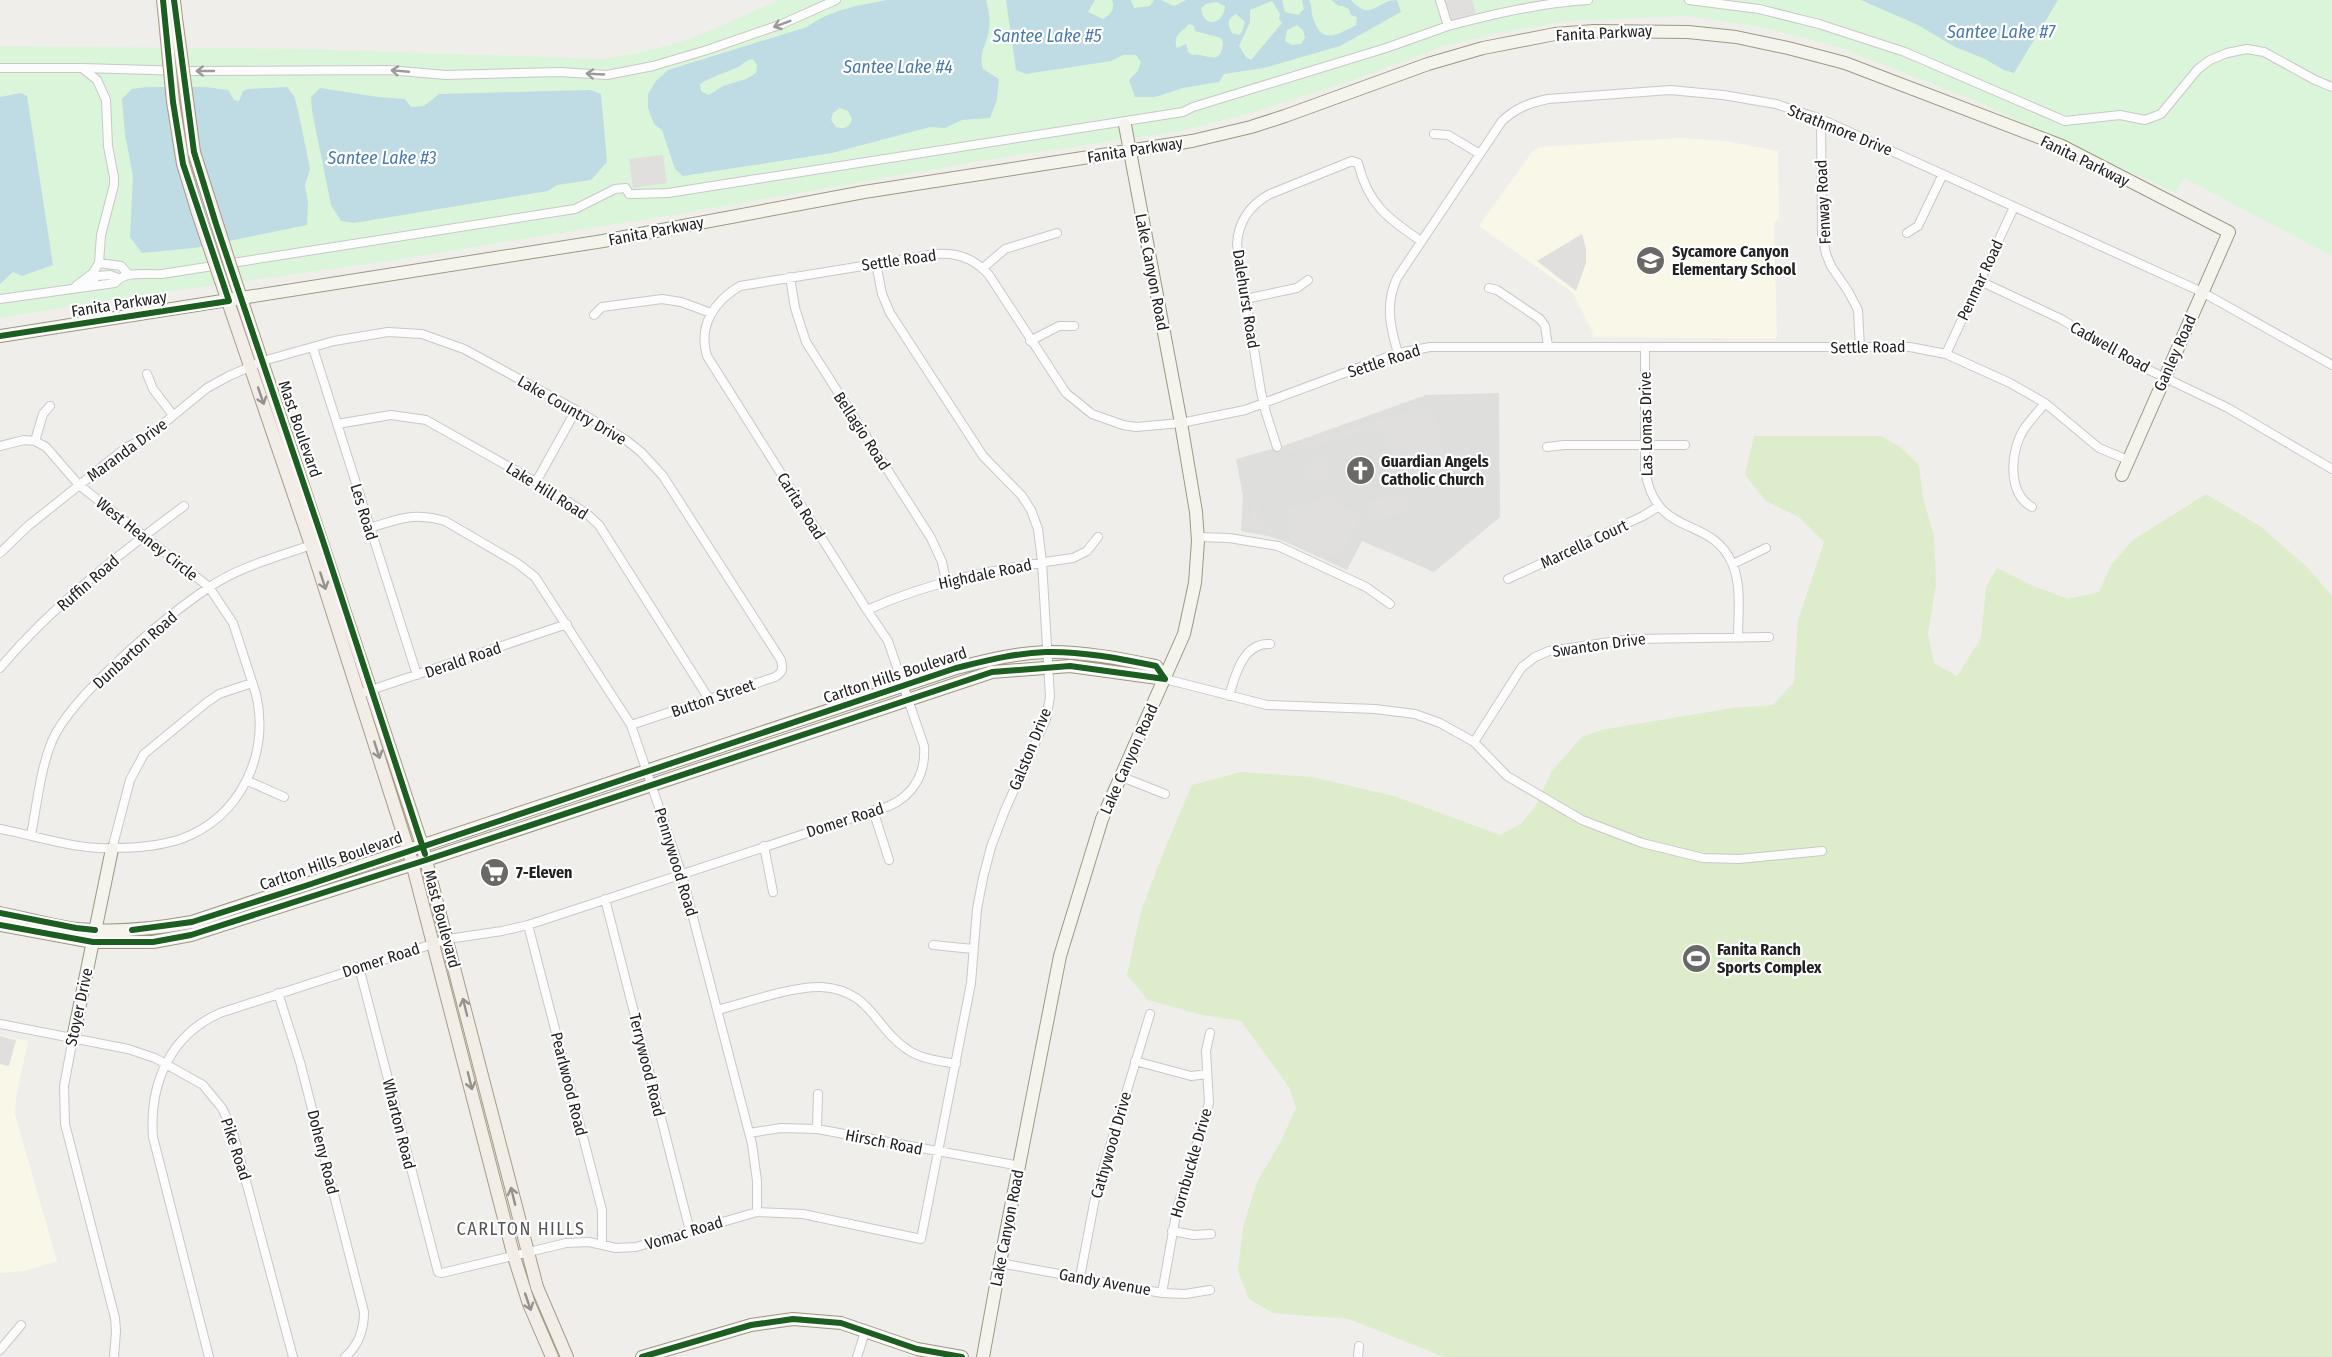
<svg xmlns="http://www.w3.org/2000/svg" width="2332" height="1357" font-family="'Fira Sans Condensed',sans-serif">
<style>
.education{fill:#f8f7e8}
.religious{fill:#dededc}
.grass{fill:#ddeccb}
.park{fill:#daf5da}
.parking{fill:#e0dfde}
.water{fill:#bfdbe3;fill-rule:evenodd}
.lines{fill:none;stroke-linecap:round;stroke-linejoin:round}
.street-casing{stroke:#c9c8c7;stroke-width:10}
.secondary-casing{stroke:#999a82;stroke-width:14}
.primary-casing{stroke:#a79c86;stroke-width:14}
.street{stroke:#fdfcfc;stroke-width:8}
.secondary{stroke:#f4f4ed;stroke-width:12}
.primary{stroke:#f3ede7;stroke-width:12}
.primary-bridge-casing{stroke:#a79c86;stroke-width:14;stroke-linecap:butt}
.primary-bridge{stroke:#f3ede7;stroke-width:12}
.cycleway-casing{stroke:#fff;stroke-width:10}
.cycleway{stroke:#1b5e20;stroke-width:6}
.oneway{stroke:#9a9a9a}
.oneway2{stroke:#95928e}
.labels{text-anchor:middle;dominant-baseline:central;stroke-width:4.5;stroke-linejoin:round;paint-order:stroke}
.street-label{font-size:16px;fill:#222;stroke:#fff}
.poi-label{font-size:16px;font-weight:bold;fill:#222;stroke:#fff;text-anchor:start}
.water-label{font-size:18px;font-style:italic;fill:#4a7aab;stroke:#fff}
.neighbourhood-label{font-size:18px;letter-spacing:1.5px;fill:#555;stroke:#fff}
</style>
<rect width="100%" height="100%" fill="#f0eeeb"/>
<!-- education -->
<path class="education" d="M 1679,138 L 1725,141 L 1778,151 L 1779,219 L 1774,223 L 1777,336 L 1775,339 L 1592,337 L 1593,333 L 1573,293 L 1479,226 L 1532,152 L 1540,147 Z
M 0,1035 L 28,1041 L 16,1098 L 15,1114 L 57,1261 L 25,1271 L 0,1273 Z"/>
<!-- religious -->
<path class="religious" d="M 1499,393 L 1500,517 L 1434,572 L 1362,541 L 1347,570 L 1286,542 L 1268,536 L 1241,531 L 1243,496 L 1236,459 L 1286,445 L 1426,395 Z"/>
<!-- grass -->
<path class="grass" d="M 1754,436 L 1881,436 L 1899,446 L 1919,465 L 1923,498 L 1934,536 L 1936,585 L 1928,634 L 1934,663 L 1957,676 L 1981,638 L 1986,587 L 1997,568 L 2031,585 L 2068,599 L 2099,592 L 2111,565 L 2133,540 L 2206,494 L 2260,526 L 2307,567 L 2332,596 L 2332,1357 L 1444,1357 L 1349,1319 L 1273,1313 L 1249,1299 L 1238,1271 L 1243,1227 L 1257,1182 L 1281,1141 L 1296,1108 L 1289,1087 L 1241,1021 L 1198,1014 L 1148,1000 L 1127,975 L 1141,911 L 1166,846 L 1192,785 L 1241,772 L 1312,777 L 1394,796 L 1500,835 L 1522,823 L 1535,807 L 1552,771 L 1582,737 L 1601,730 L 1733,708 L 1773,705 L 1794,682 L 1798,620 L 1824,542 L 1799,517 L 1766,501 L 1745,475 Z"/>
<!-- park -->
<path class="park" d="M 779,0 L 2332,0 L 2332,256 L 2184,178 L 2176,193 L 1981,103 L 1838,47 L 1766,28 L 1686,16 L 1566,21 L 1498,33 L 1444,46 L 1356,79 L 1248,114 L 1180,131 L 998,158 L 678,214 L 375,263 L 114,299 L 0,318 L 0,46 L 303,49 L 605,59 L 647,51 L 693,38 Z"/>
<!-- parking -->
<path class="parking" d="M 1442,0 L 1472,0 L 1476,13 L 1449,22 Z
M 663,155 L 667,183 L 633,188 L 629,159 Z
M 1582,234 L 1586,249 L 1586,263 L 1576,291 L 1537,261 Z
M 1420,407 L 1421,410 L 1432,408 L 1451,474 L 1397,491 L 1380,427 L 1291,453 L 1288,447 Z
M 1323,452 L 1331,478 L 1308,485 L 1303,467 L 1314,464 L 1313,457 Z
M 1404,493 L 1409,511 L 1371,522 L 1366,503 Z
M 1336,495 L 1342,508 L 1362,512 L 1340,558 L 1292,542 L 1285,509 Z
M 1257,502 L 1261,506 L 1259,508 L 1257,522 L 1276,528 L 1274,534 L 1249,527 L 1252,507 Z
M 0,1036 L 16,1040 L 9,1066 L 0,1064 Z"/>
<!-- water -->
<path class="water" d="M 887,0 L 986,0 C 989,11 991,23 988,35 C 984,50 979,53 983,69 L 999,79 L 997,99 L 990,118 L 962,120 L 945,128 L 930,127 L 832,153 L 683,176 L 675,169 L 662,130 L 654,124 L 648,108 L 648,94 L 656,81 L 668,70 L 807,27 C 830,10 859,5 887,0 ZM 753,59 L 757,65 L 756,73 L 746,79 L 723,86 L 709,95 L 701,91 L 700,84 C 711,77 724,73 736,68 C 743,65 745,60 753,59 ZM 840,108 L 848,111 L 852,119 C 850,127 844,130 836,127 L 831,120 L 833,113 Z
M 1006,0 L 1095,0 L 1088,12 L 1103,19 C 1110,15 1116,9 1112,0 L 1131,0 L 1134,8 L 1150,6 L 1154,0 L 1161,0 L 1174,6 L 1186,0 L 1282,0 L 1285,12 L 1298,15 L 1304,9 L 1302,0 L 1309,0 C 1312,5 1311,8 1312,14 C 1320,46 1335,36 1356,25 L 1357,17 L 1351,15 L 1349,9 L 1343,6 L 1339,6 L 1331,0 L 1351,0 C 1372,23 1376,0 1397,0 L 1401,12 L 1340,46 L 1264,68 L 1224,74 L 1219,82 L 1183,88 L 1155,97 L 1135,97 L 1129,80 L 1138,71 L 1141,62 L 1136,55 L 1123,55 L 1111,61 L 1026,74 L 1016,70 ZM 1272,1 L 1280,14 L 1279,19 L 1282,23 L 1251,60 L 1246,57 L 1239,46 L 1250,22 L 1250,10 ZM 1216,2 L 1225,6 C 1224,25 1203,29 1201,8 L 1206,4 ZM 1236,14 L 1245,22 L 1242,32 L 1239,35 L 1232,33 C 1227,25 1227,18 1236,14 ZM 1189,24 L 1194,26 L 1195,31 L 1221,38 C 1224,43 1223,46 1221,52 C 1217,64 1201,52 1192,55 L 1188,52 L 1186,44 L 1177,48 C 1172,35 1182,32 1189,24 ZM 1297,25 L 1303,30 L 1305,38 L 1301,44 L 1292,45 L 1285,41 L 1287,30 Z
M 1861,0 L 2058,0 L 2014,73 L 2004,70 L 1983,58 L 1955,47 L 1918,25 Z
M 147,87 L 205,87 L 228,90 L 234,100 L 239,101 L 243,91 L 248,89 L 287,87 L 294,96 L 298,110 L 310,169 L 305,185 L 308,203 L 307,225 L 194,248 L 142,253 L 130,237 L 133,176 L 125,134 L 122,99 L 132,89 Z
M 320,88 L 378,97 L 405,99 L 411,107 L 424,106 L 439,94 L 590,90 L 601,94 L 607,162 L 591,180 L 557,185 L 548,191 L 354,223 L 341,221 L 331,205 L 312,111 L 311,97 Z
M 21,93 L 27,96 L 53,265 L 22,276 L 13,272 L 0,284 L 0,97 Z"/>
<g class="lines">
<defs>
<path id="street" d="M 1689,0 L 1759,9 L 1819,24 L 1905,52 L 2065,121 L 2120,115 L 2145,120 L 2161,114 L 2198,69 L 2210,60 L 2227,53 L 2247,49 L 2264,52 L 2315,80 L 2332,87
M 1448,26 C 1494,14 1540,3 1588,0
M 0,68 L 82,68 L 97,80 L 106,100 L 108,146 L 114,177 L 114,185 L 101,235 L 99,263 L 121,266 L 128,274
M 82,68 L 186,71 L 389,70 L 446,75 L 560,72 L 607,75 L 653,66 L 707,50 L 782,24 L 836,0
M 1821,119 L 1822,234 L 1826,254 L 1831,266 L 1848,291 L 1858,310 L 1860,348
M 1434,134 L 1448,135 L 1480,154
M 1907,233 L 1918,226 L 1943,174
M 983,268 L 1005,249 L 1057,233
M 790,277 L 795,308 L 806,342 L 931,538 L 942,562 L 946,581
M 1980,281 L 2061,319 L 2126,359 L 2228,408 L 2332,469
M 90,283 L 97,276 L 110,275 L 118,278
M 76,286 L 93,273 L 99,263
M 1489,288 L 1497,290 L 1540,319 L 1545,326 L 1548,346
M 0,299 L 115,283 C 125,270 146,275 162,274 L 575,209 L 615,189 L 626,188 L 629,194 L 634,194 L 668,193 L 1183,112 L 1193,107 L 1386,48 L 1448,26 L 1440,0
M 1245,299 L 1297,288 L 1308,280
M 594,315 L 602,307 L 662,299 L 681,302 L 711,313
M 1030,341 L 1059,326 L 1074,326
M 313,348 L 417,675
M 1645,348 L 1645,470 C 1656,540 1710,514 1732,563 C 1742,585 1738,614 1738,637
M 1398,353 C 1390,327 1385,304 1397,278 L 1502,121 C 1516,108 1529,103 1548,99 L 1670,90 L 1723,95 L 1776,104 L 1821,119 L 2202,292 L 2332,365
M 1946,354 L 2014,207
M 147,374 L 153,389 L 173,415
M 337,424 L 391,415 L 426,420 L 536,482 L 586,513 L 599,525 L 709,699
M 35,441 L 43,414 L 50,406
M 0,446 L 24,440 L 35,441 L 46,447 L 79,485 L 209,587 L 233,623 L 256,694 C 270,754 241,817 181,839 C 160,846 135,848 113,848 C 76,850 37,836 0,829
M 1277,447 L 1266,413 L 1261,392 L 1237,245 C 1238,222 1250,205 1270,194 L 1352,161 L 1358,163 C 1368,204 1387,218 1421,241
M 1547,447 L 1564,445 L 1685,445
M 536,482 L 576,410
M 2032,507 C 2007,493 2010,451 2024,429 C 2030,420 2038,412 2045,403
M 369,528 C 401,519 411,512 445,521 L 517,563 L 535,577 L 631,725 L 682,875 L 752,1144 L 757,1181 L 757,1212
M 1198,537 L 1229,538 L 1278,546 L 1366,587 L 1390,604
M 0,553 L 28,526 L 127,447 L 147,437 L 207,388 L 229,376 L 263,361 L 334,341 L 388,332 L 422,334 L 464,349 L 576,410 L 626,440 L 641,452 L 663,476 L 781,660 C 783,669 783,672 775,677 L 631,725
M 1733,564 L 1766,548
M 1508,579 L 1643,516 L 1659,506
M 867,610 C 933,580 1001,568 1073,558 L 1087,551 L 1098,537
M 0,668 C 53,605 118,555 184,506
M 1165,679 L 1267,705 L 1375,709 L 1415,714 L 1440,723 L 1474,742 L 1507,776 L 1582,820 L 1642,843 L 1703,858 L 1739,859 L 1822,851
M 359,694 L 567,624
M 1229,696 C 1235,676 1243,642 1270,644
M 1474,742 L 1522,667 L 1535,657 L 1549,651 L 1631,639 L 1769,637
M 1122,777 L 1165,794
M 248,781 L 284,797
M 873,810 L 889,860
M 31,835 C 37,805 40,770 52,741 C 72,695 165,617 208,588 C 240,566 278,557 314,544
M 764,846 L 773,892
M 112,849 L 130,780 L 144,754 L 206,703 L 219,694 L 252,683
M 605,899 L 690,1231
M 528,925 L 602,1210 L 602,1245
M 933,945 L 973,949
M 359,967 L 438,1272 L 442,1273 L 566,1243 L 589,1242 L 616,1248 L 636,1247 L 757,1212 L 803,1214 L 921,1239 L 971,983 L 977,909 L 983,878 L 991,847 L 1005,810 L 1046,719 L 1050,697 L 1042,562 L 1038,529 L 1031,510 L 1022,496 L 983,456 L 890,313 L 882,294 L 876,263
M 278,993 L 300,1062 L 364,1312 C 364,1330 359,1345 345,1357
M 717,1010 C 746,1003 792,986 821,987 C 872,990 873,1027 908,1050 C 921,1059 941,1061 956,1064
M 0,1024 L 128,1049 L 155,1058 L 203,1085 L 222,1108 L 232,1129 L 293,1357
M 73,1038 L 64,1086 L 65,1124 L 115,1318 L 116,1331 L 114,1357
M 1135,1061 L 1191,1076 L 1207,1074
M 817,1129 L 818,1094
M 749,1133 L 781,1128 L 817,1129 L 1020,1166
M 1172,1231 L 1194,1235 L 1211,1234
M 1000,1263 L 1162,1293 L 1185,1294 L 1210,1290
M 1080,1277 L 1096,1193 L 1150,1014
M 1162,1293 L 1177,1209 L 1209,1103 L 1206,1051 L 1210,1033
M 0,1350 L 21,1325
M 209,1357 L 153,1137 C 149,1084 170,1035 220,1013 L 448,939 L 502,931 L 528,925 L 889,806 C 914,795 926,773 924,746 L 888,641 L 867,610 L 707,356 C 698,326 714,301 740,286 L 936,254 C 957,252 975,259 989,275 L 1066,393 L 1092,414 L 1123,425 L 1136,427 L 1181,423 L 1245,410 L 1398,353 L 1430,347 L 1910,347 L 1946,354 L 2010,383 L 2045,403 L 2099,448 L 2128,460
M 857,1357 L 865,1332
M 1358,1357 L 1359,1346"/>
<path id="secondary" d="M 0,336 L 603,241 L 864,192 L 1192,141 L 1251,127 L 1285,116 L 1428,64 L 1483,48 L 1555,34 L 1594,31 L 1688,32 L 1736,37 L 1788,48 L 1845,63 L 2062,146 L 2229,232 L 2122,475
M 0,913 C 26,918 51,926 77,929 C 116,933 154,929 192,922 L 956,668 C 985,661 1015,653 1046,652 C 1082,651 1121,659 1156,666 L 1165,679
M 0,925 L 93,942 L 153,942 L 191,935 L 426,860 L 992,672 L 1070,666 L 1165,679
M 73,1038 L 112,849
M 642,1357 L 751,1325 L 793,1319 L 841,1323 L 917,1349 L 962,1357
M 983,1357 L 1000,1263 L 1060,956 L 1102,819 L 1184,634 L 1195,583 L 1198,541 L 1196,512 L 1181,423 L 1125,125"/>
<path id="primary" d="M 163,0 L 165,19
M 174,0 L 176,18
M 197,210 L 205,234
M 233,274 L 422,845 L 537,1287 L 567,1357
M 220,278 L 311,545 L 410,855 L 514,1257 L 529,1304 L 552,1357"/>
</defs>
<!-- street casing -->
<use href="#street" class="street-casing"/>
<!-- secondary casing -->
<use href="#secondary" class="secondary-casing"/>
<!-- primary casing -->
<use href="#primary" class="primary-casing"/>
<!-- street -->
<use href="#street" class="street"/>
<!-- secondary -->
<use href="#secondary" class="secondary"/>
<!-- primary -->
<use href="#primary" class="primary"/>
<defs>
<path id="primary-bridge" d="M 176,18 L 194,152 L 233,274
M 165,19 L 173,102 L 183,164 L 197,210
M 205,234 L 220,278"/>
</defs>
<!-- primary-bridge casing -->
<use href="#primary-bridge" class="primary-bridge-casing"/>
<!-- primary-bridge -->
<use href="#primary-bridge" class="primary-bridge"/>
<defs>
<path id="cycleway" d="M 174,0 L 194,152 L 216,224 L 323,541 L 425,854
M 0,336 L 229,301 L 183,164 L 173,102 L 163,0
M 0,913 L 76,928 L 95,930
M 0,925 L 93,942 L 153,942 L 191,935 L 426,860 L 992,672 L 1070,666 L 1165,679
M 132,930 L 192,922 L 305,886 L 956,668 C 985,661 1015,653 1046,652 C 1082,651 1121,659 1156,666 L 1165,679
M 642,1357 L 751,1325 L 793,1319 L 841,1323 L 917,1349 L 962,1357"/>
</defs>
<!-- cycleway casing -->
<use href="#cycleway" class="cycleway-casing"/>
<!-- cycleway -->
<use href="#cycleway" class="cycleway"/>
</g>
<!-- one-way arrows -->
<defs><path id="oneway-shaft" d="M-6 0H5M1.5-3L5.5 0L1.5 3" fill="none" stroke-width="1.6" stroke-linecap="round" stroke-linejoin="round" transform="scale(1.5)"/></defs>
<g class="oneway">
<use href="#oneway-shaft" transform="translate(782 24) rotate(159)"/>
<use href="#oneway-shaft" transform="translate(205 71) rotate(180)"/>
<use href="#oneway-shaft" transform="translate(400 71) rotate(-175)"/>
<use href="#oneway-shaft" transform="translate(595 74) rotate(-177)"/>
</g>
<g class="oneway2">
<use href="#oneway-shaft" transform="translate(261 396) rotate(71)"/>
<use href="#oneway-shaft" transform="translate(323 581) rotate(72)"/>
<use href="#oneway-shaft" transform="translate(377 750) rotate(72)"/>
<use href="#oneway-shaft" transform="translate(465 1007) rotate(-104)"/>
<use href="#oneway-shaft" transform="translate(470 1081) rotate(76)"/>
<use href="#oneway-shaft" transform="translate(513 1196) rotate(-104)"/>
<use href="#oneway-shaft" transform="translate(528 1302) rotate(71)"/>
</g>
<!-- icons -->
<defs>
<symbol id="school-disc" viewBox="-11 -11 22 22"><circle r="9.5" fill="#6a6968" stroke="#fff"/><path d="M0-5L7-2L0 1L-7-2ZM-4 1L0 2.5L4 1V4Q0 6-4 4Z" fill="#fff"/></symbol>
<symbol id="church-disc" viewBox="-11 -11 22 22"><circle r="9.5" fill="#6a6968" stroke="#fff"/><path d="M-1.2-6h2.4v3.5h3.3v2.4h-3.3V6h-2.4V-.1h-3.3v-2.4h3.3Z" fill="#fff"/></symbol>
<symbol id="supermarket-disc" viewBox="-11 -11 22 22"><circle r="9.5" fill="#6a6968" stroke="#fff"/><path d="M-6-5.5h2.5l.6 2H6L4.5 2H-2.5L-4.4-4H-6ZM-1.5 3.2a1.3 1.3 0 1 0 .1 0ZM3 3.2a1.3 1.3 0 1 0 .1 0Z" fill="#fff"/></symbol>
<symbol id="stadium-disc" viewBox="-11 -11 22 22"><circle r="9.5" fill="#6a6968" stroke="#fff"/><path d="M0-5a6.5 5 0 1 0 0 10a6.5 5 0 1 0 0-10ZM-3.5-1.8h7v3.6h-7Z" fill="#fff"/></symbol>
</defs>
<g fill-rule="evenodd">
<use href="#school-disc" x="1634" y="244" width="33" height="33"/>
<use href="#church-disc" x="1344" y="454" width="33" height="33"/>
<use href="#supermarket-disc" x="478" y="856" width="33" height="33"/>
<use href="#stadium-disc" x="1680" y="942" width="33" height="33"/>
</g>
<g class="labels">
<!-- street labels -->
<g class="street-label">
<text transform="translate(1604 33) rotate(-3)">Fanita Parkway</text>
<text transform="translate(1840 130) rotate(22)">Strathmore Drive</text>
<text transform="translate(1135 150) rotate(-9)">Fanita Parkway</text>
<text transform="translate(2085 161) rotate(26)">Fanita Parkway</text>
<text transform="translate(1823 202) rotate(-93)">Fenway Road</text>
<text transform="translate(656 231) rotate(-11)">Fanita Parkway</text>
<text transform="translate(899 260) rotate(-8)">Settle Road</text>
<text transform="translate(1152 272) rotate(79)">Lake Canyon Road</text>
<text transform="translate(1980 280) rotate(-65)">Penmar Road</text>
<text transform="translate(1246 299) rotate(81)">Dalehurst Road</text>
<text transform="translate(119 304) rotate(-9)">Fanita Parkway</text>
<text transform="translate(1868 347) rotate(-1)">Settle Road</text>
<text transform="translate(2110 347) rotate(29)">Cadwell Road</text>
<text transform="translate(2175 353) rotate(-66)">Ganley Road</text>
<text transform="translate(1384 361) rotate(-18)">Settle Road</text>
<text transform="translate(572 410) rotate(30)">Lake Country Drive</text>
<text transform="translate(1646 424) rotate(-91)">Las Lomas Drive</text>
<text transform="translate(300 429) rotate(71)">Mast Boulevard</text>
<text transform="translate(862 431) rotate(57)">Bellagio Road</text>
<text transform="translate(127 450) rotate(-36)">Maranda Drive</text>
<text transform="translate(547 491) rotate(32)">Lake Hill Road</text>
<text transform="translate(801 506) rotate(58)">Carita Road</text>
<text transform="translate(364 512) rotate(73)">Les Road</text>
<text transform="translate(147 539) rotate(38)">West Heaney Circle</text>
<text transform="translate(1584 544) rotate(-25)">Marcella Court</text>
<text transform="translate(985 574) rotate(-12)">Highdale Road</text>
<text transform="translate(88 583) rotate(-41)">Ruffin Road</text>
<text transform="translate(1599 645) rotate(-8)">Swanton Drive</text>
<text transform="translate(135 650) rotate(-42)">Dunbarton Road</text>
<text transform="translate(463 660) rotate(-19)">Derald Road</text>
<text transform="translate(895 675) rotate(-18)">Carlton Hills Boulevard</text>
<text transform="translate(713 698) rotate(-19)">Button Street</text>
<text transform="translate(1030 749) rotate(-68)">Galston Drive</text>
<text transform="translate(1129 759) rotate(-66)">Lake Canyon Road</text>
<text transform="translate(845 820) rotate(-18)">Domer Road</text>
<text transform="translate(331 861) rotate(-19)">Carlton Hills Boulevard</text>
<text transform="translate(676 862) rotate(73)">Pennywood Road</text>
<text transform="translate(442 919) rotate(75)">Mast Boulevard</text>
<text transform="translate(381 960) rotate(-18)">Domer Road</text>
<text transform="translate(79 1007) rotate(-78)">Stoyer Drive</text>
<text transform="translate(647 1065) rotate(76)">Terrywood Road</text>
<text transform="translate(569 1084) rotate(76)">Pearlwood Road</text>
<text transform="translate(399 1124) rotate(76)">Wharton Road</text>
<text transform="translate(884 1142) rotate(11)">Hirsch Road</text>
<text transform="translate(1111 1145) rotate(-74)">Cathywood Drive</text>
<text transform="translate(236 1149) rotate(72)">Pike Road</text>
<text transform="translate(323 1152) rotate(76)">Doheny Road</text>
<text transform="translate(1191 1163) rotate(-74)">Hornbuckle Drive</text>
<text transform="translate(1007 1228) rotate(-79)">Lake Canyon Road</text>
<text transform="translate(684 1233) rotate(-17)">Vomac Road</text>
<text transform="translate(1105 1282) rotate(10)">Gandy Avenue</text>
</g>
<!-- poi labels -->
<g class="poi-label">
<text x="1672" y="251">Sycamore Canyon<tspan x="1672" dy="18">Elementary School</tspan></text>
<text x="1381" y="461">Guardian Angels<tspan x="1381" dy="18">Catholic Church</tspan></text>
<text x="516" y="872">7-Eleven</text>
<text x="1717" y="949">Fanita Ranch<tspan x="1717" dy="18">Sports Complex</tspan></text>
</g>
<!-- water labels -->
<g class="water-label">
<text x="2001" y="32">Santee Lake #7</text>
<text x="1047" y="36">Santee Lake #5</text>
<text x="898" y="67">Santee Lake #4</text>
<text x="382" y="158">Santee Lake #3</text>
</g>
<!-- neighbourhood labels -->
<g class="neighbourhood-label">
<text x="521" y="1229">CARLTON HILLS</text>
</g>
</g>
</svg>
